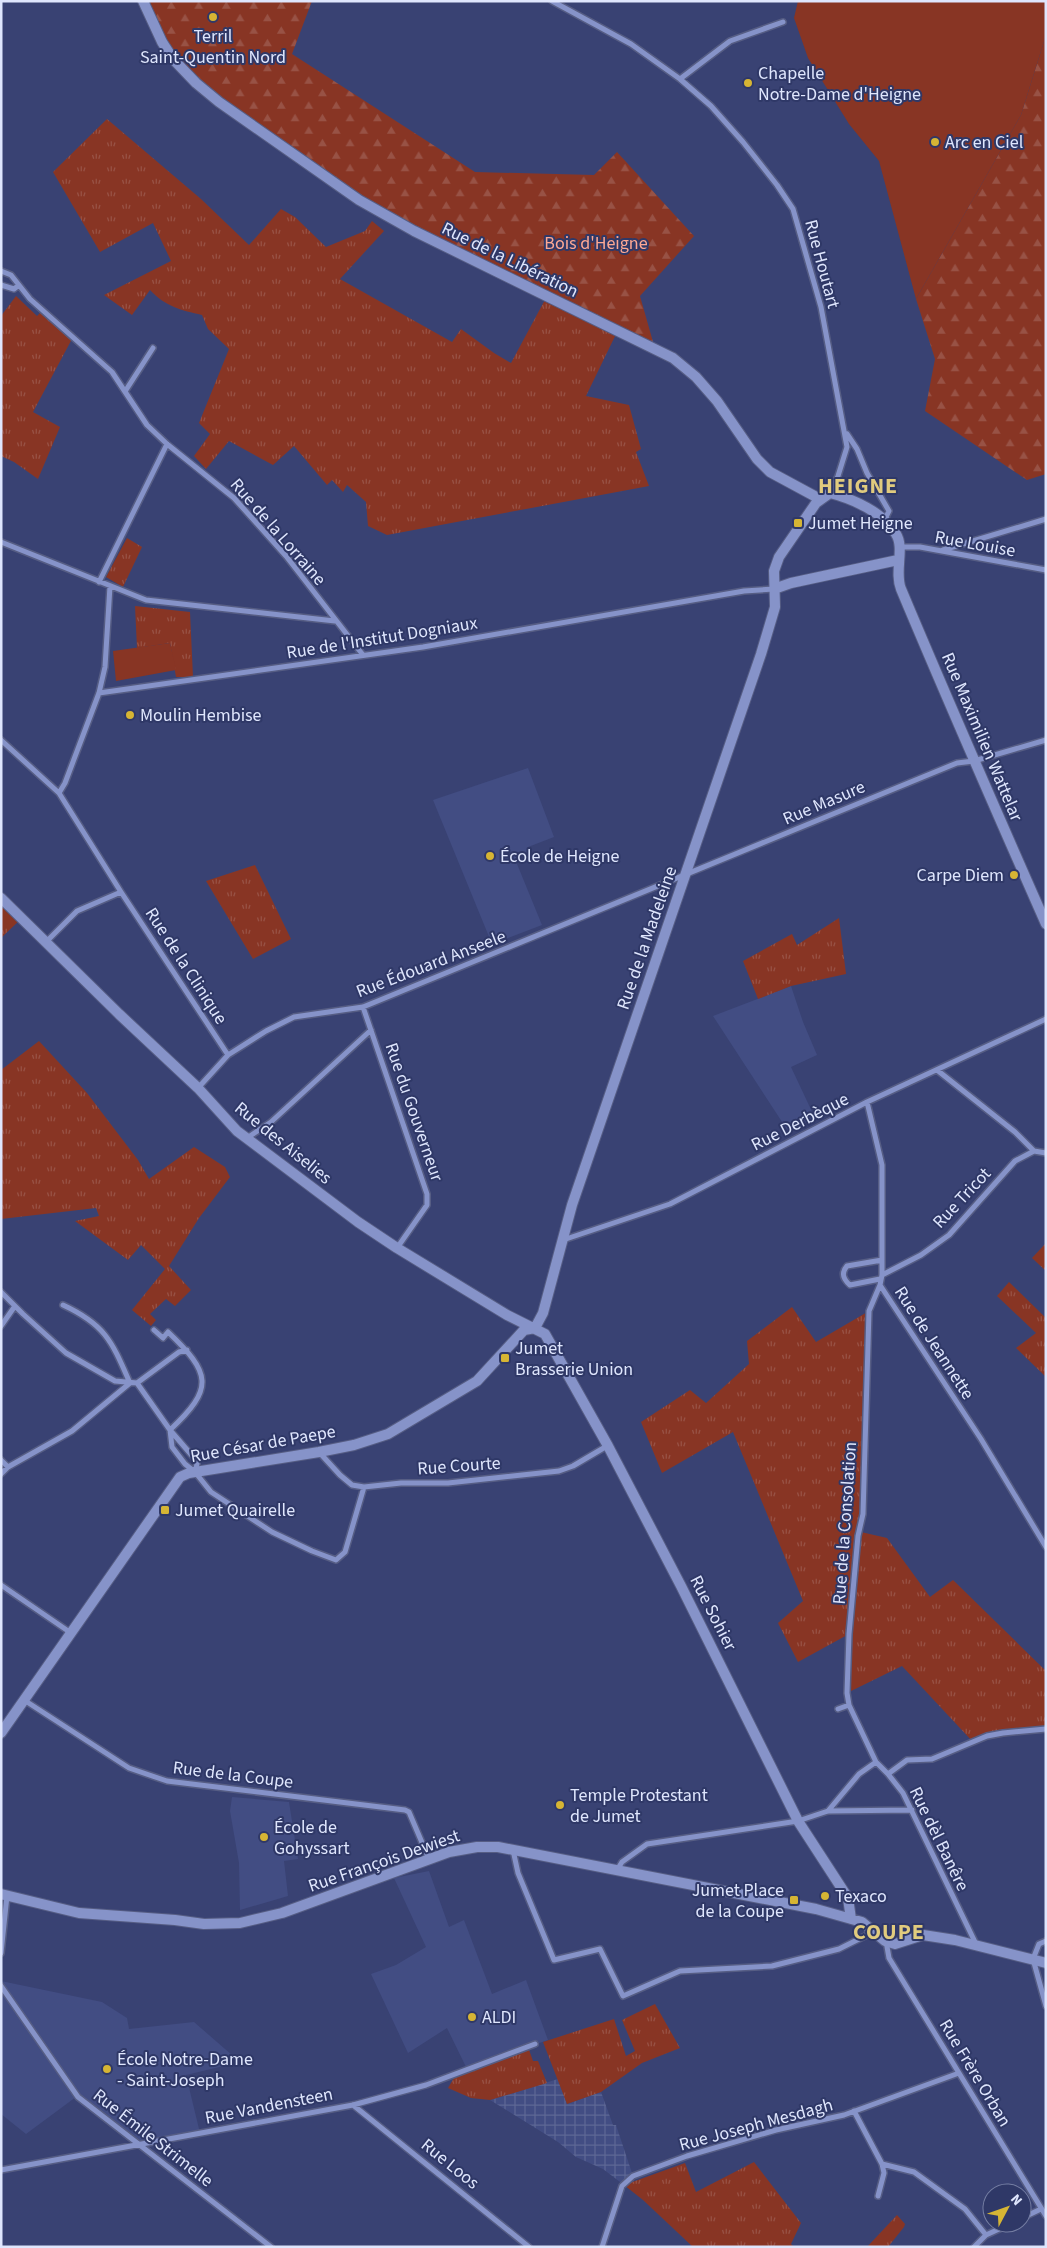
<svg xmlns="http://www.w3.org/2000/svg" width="1047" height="2248" font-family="'Source Sans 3',sans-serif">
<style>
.built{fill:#424d83}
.industrial{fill:url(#industrial-grid)}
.grass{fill:url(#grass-tufts)}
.forest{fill:url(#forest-firs)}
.pitch{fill:#883524}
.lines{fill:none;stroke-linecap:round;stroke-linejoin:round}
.street-casing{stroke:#565d84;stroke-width:8}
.secondary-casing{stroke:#565d84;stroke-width:12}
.street{stroke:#8693c9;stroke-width:5}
.secondary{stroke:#8693c9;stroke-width:10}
.poi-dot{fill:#d6b534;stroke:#2f3867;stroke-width:2}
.labels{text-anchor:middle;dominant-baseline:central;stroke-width:4;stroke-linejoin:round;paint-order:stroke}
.poi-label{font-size:18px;fill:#dfe6fd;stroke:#2f3867;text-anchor:start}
.park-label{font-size:18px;fill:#fea893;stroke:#2f3867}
.street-label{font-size:18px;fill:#dfe6fd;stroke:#2f3867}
.district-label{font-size:22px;font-weight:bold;letter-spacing:1px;fill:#e1cb7e;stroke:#2f3867}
</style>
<defs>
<pattern id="industrial-grid" width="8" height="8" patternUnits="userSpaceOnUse" patternTransform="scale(1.25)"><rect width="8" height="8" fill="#424d83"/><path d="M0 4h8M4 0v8" fill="none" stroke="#5d6795"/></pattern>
<pattern id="grass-tufts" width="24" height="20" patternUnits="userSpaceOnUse" patternTransform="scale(1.25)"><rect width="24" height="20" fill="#883524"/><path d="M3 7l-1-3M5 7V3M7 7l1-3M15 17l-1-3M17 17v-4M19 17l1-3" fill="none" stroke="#985245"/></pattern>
<pattern id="forest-firs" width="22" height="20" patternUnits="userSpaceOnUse" patternTransform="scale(1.25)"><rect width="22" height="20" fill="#883524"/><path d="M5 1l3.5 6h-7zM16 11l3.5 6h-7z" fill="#985245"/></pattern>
</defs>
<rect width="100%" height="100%" fill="#394273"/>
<!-- built -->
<path class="built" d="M 528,768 L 554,837 L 528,847 L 531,853 L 515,859 L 542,925 L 492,944 L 433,800 Z
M 791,986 L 803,1022 L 817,1055 L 791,1067 L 815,1118 L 788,1131 L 713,1016 Z
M 232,1797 L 289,1802 L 298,1859 L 284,1861 L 288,1896 L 240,1910 L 239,1863 L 230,1811 Z
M 429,1871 L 449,1927 L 464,1920 L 492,1994 L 526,1980 L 548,2040 L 467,2069 L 447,2028 L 408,2053 L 371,1974 L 396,1965 L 426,1947 L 394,1878 Z
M 1,1981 L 102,2002 L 127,2018 L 129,2029 L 194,2022 L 240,2062 L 186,2075 L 200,2133 L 138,2145 L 80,2094 L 26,2134 L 1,2114 Z"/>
<!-- industrial -->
<path class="industrial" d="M 558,2079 L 567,2104 L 601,2092 L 613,2125 L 616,2125 L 633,2176 L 624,2185 L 603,2169 L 576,2157 L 558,2142 L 490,2100 Z"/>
<!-- grass -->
<path class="grass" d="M 107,119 L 201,199 L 249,245 L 281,209 L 295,217 L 326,247 L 365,231 L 372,221 L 384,231 L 340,279 L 452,342 L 461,329 L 494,353 L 511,363 L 547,296 L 618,330 L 586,396 L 629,405 L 641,449 L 636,452 L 649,486 L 387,535 L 368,526 L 366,502 L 347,485 L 343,492 L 332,480 L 327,485 L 294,446 L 273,465 L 229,441 L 206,469 L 194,456 L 210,434 L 199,423 L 229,349 L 208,329 L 202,315 C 181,310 166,307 150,290 L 132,315 L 104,295 L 171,261 L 153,223 L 100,252 L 53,172 Z
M 16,296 L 37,316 L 43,310 L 73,337 L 33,412 L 60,427 L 38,479 L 14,462 L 1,456 L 1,316 Z
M 127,538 L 142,547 L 123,587 L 106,577 Z
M 135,606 L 190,612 L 193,677 L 176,677 L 170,643 L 137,648 Z
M 255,865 L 291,939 L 253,959 L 206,881 Z
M 1,899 L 22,918 L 1,938 Z
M 839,918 L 846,974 L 791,986 L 758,999 L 743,961 L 792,934 L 797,945 Z
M 39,1041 L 87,1093 L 138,1160 L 149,1179 L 194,1147 L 225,1167 L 230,1177 L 199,1218 L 169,1266 L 191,1290 L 175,1306 L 166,1299 L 150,1314 L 156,1320 L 151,1326 L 132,1310 L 165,1269 L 141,1245 L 128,1260 L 75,1221 L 99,1216 L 96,1208 L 1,1219 L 1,1070 Z
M 1046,1243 L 1046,1271 L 1032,1258 Z
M 1009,1282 L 1046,1318 L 1046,1377 L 1016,1348 L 1036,1333 L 997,1296 Z
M 792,1307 L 816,1342 L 869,1311 L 861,1532 L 887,1538 L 930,1597 L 953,1580 L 1046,1671 L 1046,1729 L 973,1742 L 902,1666 L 847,1693 L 849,1634 L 798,1662 L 778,1623 L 803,1601 L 733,1432 L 662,1473 L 641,1422 L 690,1390 L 706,1403 L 749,1364 L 747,1341 Z
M 655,2004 L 680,2048 L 642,2063 L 601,2092 L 567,2104 L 543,2042 L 614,2019 L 626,2056 L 635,2051 L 622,2020 Z
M 528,2047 L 533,2061 L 538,2061 L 547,2083 L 490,2100 L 471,2098 L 448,2088 L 457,2073 Z
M 754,2162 L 801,2223 L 791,2244 L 794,2247 L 693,2247 L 643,2200 L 624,2185 L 685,2163 L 696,2192 Z
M 897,2215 L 905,2224 L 904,2227 L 888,2247 L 867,2247 Z"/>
<!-- forest -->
<path class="forest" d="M 143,1 L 312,1 L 292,54 L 475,172 L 594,175 L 617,152 L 694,236 L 640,296 L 655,349 L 414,231 L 274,140 L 173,59 Z
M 1046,35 L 1046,474 L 1027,480 L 925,411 L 935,359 L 916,299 L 1021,115 Z"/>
<!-- pitch -->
<path class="pitch" d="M 798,1 L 1046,1 L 1046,35 L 1021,115 L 916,299 L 879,161 L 849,124 L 808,58 L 794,18 Z
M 170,643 L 176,670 L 116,681 L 113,651 Z"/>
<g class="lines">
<defs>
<path id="street" d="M 552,1 L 631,44 L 680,79 L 711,106 L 743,142 L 777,185 L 793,209 L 821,307 L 847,447 L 838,476 L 830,493
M 680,79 L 730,41 L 783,22
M 1,271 L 11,275 L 30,299 L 112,372 L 147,425 L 167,444 L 234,498 L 286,556 L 363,655
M 1,285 L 14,289 L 19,285
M 126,390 L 153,348
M 847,434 L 857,449 L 867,473 L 889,511 L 885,519
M 1,542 L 146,600 L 335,621
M 900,547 L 920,547 L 1046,570
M 943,550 L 1046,519
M 99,582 L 167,444
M 99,693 L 423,647 L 744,591 L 774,589
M 1,740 L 59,793 L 121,892 L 228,1055
M 59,793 L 65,783 L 99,693 L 105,667 L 110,586
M 47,941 L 77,911 L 121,892
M 363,1007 L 427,1194 L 427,1205 L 397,1248
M 937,1070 L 1015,1132 L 1034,1151 L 1046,1153
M 198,1088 L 228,1055 L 266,1031 L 294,1017 L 363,1007 L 957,763 L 974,761 L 1046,740
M 867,1102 L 882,1165 L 882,1275 L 880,1285 L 981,1439 L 1046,1547
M 247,1138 L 271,1122 L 371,1030
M 563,1240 L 670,1204 L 867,1102 L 1046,1019
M 882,1275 L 921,1255 L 949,1235 L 1015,1161 L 1034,1151
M 880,1279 L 850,1285 C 843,1279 841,1273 847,1266 L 882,1260
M 880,1285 L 869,1311 L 863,1514 L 858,1536 L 849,1634 L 847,1693 L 849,1705 L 876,1762 L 888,1774 L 903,1793 L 976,1944
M 1,1292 L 23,1314 L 66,1353 L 115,1381 L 137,1383
M 1,1326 L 15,1306
M 154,1330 L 163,1338 L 168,1332 C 211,1373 215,1388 170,1430
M 137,1383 L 170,1430 L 195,1459 L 197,1464 L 195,1472
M 137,1383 L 179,1352 L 187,1350
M 170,1430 L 172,1447 L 185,1464 L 195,1472 L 211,1492 L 272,1532 L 312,1551 L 336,1560 L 345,1552 L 364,1487
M 319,1452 L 340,1475 L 352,1485 L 364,1487 L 401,1483 L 448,1483 L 559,1471 L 573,1466 L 607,1446
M 1,1460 L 8,1467
M 1,1474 L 8,1467 L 72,1431 L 130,1383 C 112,1342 106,1325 63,1305
M 1,1585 L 71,1633
M 24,1700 L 129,1768 L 167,1781 L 405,1810 L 409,1812 L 429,1859
M 838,1709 L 849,1705
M 888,1774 L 907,1760 L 932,1759 L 987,1736 L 1003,1733 L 1046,1729
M 828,1811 L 859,1774 L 876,1762
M 513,1850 L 518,1873 L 554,1960 L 600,1949 L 623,1996 L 680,1971 L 772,1966 L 839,1949 L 875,1931
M 617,1870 L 622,1862 L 647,1844 L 798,1821 L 828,1811 L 912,1810
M 886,1941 L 889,1958 L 1046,2216
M 1046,1941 L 1039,1944 L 1033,1959 L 1046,2006
M 1,1953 L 7,1896
M 1,1986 L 78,2097 L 271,2247
M 353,2105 L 529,2247
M 854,2111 L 882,2164 L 884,2173 L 878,2196
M 882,2164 L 914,2172 L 965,2209 L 986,2235
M 1,2170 L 353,2105 L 426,2085 L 535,2044
M 1022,2218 L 1041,2209
M 602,2247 L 622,2186 L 633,2176 L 687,2156 L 776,2130 L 844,2115 L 959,2073
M 974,2247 L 986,2235 L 1012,2223"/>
<path id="secondary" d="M 143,1 L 162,42 L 173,59 L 196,83 L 219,102 L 359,200 L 414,231 L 673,358 L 696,377 L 717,401 L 757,459 L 770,472 L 820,499
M 774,589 L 791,583 L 898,560
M 1,898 L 119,1014 L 198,1088 L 237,1131 L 358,1222 L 397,1248 L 507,1315 L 545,1334 L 608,1446 L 681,1586 L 798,1821 L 848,1898 L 851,1919
M 535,1328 L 543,1313 L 572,1205 L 761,654 L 775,607 L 774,571 L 779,557 L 816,503 L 830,493 C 853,499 883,512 896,534 C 905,548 894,572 901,589 C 948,701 997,813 1046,924
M 1,1733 L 180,1477 L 189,1473 L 319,1452 L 354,1445 L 388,1434 L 477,1381 L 524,1330 L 535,1328
M 1,1894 L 79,1913 L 175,1920 L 204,1924 L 240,1923 L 282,1913 L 449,1852 L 477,1847 L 498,1847 L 816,1909 L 862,1922 L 885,1941 L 895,1944 L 923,1935 L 955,1940 L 1046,1963"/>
</defs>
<!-- street casing -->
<use href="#street" class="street-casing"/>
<!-- secondary casing -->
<use href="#secondary" class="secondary-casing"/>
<!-- street -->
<use href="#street" class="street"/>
<!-- secondary -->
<use href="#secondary" class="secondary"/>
</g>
<!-- markers -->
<g class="poi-dot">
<circle cx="213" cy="17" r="5"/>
<circle cx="748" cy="83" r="5"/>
<circle cx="935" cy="142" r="5"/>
<rect x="793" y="518" width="10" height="10" rx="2.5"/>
<circle cx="130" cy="715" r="5"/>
<circle cx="490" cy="856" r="5"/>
<circle cx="1014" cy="875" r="5"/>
<rect x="500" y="1353" width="10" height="10" rx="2.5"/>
<rect x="160" y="1505" width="10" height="10" rx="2.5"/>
<circle cx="560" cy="1805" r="5"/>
<circle cx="264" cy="1837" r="5"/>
<circle cx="825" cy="1896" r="5"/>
<rect x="789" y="1895" width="10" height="10" rx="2.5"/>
<circle cx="472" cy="2017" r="5"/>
<circle cx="107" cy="2069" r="5"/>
</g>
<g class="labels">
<!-- poi labels -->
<g class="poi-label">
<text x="213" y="36" text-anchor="middle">Terril<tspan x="213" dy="21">Saint-Quentin Nord</tspan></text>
<text x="758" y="73">Chapelle<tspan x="758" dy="21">Notre-Dame d'Heigne</tspan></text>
<text x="945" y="142">Arc en Ciel</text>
<text x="808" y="523">Jumet Heigne</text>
<text x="140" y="715">Moulin Hembise</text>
<text x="500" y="856">École de Heigne</text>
<text x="1004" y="875" text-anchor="end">Carpe Diem</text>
<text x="515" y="1348">Jumet<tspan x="515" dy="21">Brasserie Union</tspan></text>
<text x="175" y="1510">Jumet Quairelle</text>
<text x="570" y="1795">Temple Protestant<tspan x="570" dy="21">de Jumet</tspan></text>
<text x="274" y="1827">École de<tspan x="274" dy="21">Gohyssart</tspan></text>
<text x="784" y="1890" text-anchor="end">Jumet Place<tspan x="784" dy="21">de la Coupe</tspan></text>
<text x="835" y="1896">Texaco</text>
<text x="482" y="2017">ALDI</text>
<text x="117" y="2059">École Notre-Dame<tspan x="117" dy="21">- Saint-Joseph</tspan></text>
</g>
<!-- park labels -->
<g class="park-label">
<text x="596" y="243">Bois d'Heigne</text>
</g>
<!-- street labels -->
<g class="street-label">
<text transform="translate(510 260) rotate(26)">Rue de la Libération</text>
<text transform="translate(822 264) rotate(75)">Rue Houtart</text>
<text transform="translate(278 532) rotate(49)">Rue de la Lorraine</text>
<text transform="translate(975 544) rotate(10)">Rue Louise</text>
<text transform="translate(382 638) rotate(-9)">Rue de l'Institut Dogniaux</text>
<text transform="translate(982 737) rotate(67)">Rue Maximilien Wattelar</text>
<text transform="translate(824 803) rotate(-23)">Rue Masure</text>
<text transform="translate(647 938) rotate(-71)">Rue de la Madeleine</text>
<text transform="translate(431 964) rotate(-21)">Rue Édouard Anseele</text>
<text transform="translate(186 966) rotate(57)">Rue de la Clinique</text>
<text transform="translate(414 1112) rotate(71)">Rue du Gouverneur</text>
<text transform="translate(800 1122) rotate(-27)">Rue Derbèque</text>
<text transform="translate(283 1143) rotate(39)">Rue des Aiselies</text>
<text transform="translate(962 1198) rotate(-47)">Rue Tricot</text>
<text transform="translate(934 1343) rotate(57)">Rue de Jeannette</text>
<text transform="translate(263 1444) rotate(-10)">Rue César de Paepe</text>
<text transform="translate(459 1466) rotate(-4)">Rue Courte</text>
<text transform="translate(845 1523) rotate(-86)">Rue de la Consolation</text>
<text transform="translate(713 1613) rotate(63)">Rue Sohier</text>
<text transform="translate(233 1775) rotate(7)">Rue de la Coupe</text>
<text transform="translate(939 1839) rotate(64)">Rue dèl Banêre</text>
<text transform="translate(384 1861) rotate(-19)">Rue François Dewiest</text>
<text transform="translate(975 2073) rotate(59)">Rue Frère Orban</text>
<text transform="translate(269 2106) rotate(-11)">Rue Vandensteen</text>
<text transform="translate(756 2125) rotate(-15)">Rue Joseph Mesdagh</text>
<text transform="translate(153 2138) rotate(38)">Rue Émile Strimelle</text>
<text transform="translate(450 2164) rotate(39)">Rue Loos</text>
</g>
<!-- district labels -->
<g class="district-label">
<text x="858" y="486">HEIGNE</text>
<text x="889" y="1932">COUPE</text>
</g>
</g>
<!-- border -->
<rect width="1047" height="2248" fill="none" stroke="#dfe6fd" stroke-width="5"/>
<!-- north arrow -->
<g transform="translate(1007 2208) rotate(49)"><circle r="24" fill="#2f3867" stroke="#757ea3"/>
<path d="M0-4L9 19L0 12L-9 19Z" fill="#d6b534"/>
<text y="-8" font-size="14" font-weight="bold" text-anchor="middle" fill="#dfe6fd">N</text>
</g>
</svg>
